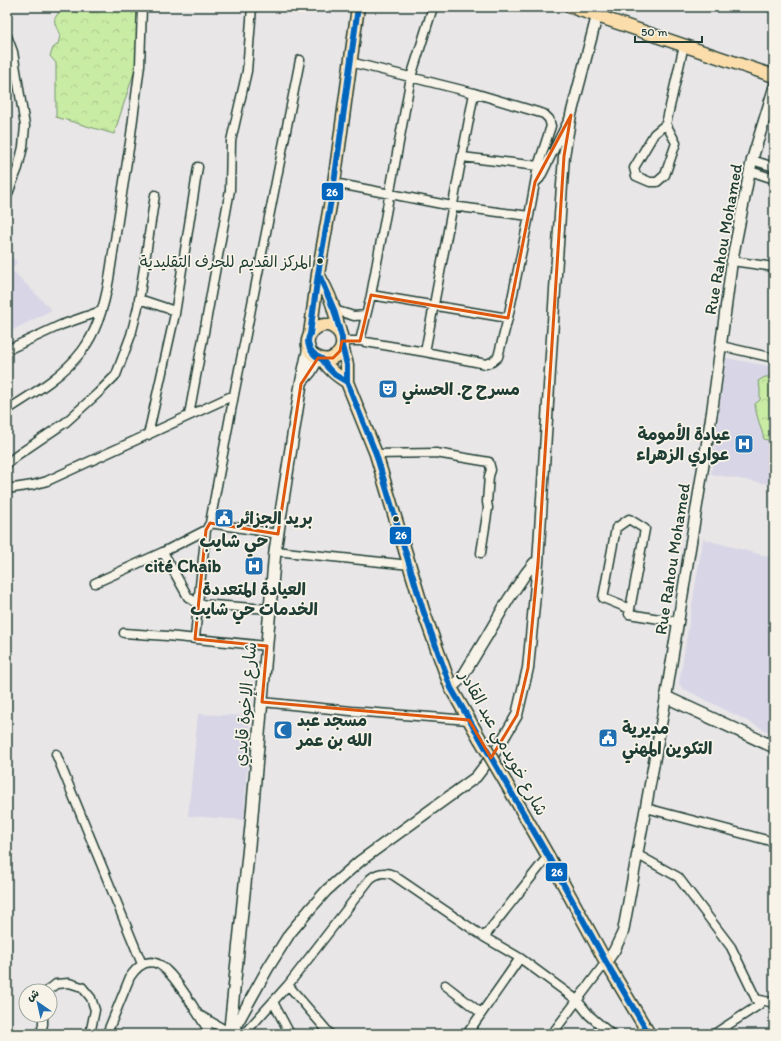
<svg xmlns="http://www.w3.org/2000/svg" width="781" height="1041" font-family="Itim,'Playpen Sans Arabic',sans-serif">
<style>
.built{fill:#d8d6e6}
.forest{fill:url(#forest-crowns);stroke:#74946c}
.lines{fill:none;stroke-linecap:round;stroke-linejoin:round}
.minor-casing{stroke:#1f3d34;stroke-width:11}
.tertiary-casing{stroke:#1f3d34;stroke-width:13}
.secondary-casing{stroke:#1f3d34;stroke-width:14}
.primary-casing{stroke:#1f3d34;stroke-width:15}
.minor{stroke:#f7f3e8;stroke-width:8}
.tertiary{stroke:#f7f3e8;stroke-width:10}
.secondary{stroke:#f7f3e8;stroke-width:11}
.primary{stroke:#fbddab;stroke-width:12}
.primary-bridge-casing{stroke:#1f3d34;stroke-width:15;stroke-linecap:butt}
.primary-bridge{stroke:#fbddab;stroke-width:12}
.bus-1-casing{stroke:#f7f3e8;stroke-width:9}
.bus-1{stroke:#0065bd;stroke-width:6}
.marked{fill:none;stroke:#de580e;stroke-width:3;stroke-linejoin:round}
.bus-dot{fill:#1f3d34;stroke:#f7f3e8;stroke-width:1.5}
.labels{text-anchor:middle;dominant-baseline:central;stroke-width:3.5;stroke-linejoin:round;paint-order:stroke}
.bus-label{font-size:16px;fill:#1f3d34;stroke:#f7f3e8;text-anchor:end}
.street-label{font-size:17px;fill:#1f3d34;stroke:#f7f3e8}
.poi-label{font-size:17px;font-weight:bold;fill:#1f3d34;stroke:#f7f3e8;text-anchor:start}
.neighbourhood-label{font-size:18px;font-weight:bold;fill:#1f3d34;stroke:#f7f3e8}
.line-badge{stroke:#f7f3e8;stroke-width:1.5}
.badge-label{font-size:11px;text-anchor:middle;font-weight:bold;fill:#fff}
</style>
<defs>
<pattern id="forest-crowns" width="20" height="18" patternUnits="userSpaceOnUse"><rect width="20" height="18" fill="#c9eca5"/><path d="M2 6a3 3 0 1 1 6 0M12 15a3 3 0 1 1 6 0" fill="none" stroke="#accb8f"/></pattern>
</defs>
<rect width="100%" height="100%" fill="#e9e6e7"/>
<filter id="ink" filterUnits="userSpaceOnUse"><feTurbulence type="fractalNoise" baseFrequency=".025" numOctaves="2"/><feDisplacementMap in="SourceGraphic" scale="8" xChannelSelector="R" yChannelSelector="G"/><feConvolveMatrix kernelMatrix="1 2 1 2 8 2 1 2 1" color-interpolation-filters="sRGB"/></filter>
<g filter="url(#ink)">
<!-- built -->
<path class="built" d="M 7,253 L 17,262 L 12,270 L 52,310 L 7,333 Z
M 726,358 L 774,367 L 774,485 L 711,474 Z
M 703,539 L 774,558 L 774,728 L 772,728 L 771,733 L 682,688 L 679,683 Z
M 198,714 L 250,716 L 244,820 L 188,816 Z"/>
<!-- forest -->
<path class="forest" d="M 63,7 L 138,7 L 137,63 L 114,134 L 56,117 L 56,63 L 50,56 L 53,48 L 58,44 L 60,36 C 58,28 51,22 57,15 C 59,12 61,10 63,7 Z
M 765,377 L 774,377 L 774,442 L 764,439 C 761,427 756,416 755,404 L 760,400 L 760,388 L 758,381 Z"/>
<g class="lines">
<defs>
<path id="minor" d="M 773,7 L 774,7
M 7,36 L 13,52 L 25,126 L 23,147 L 18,168 L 7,196
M 666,124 L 676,143 L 665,175 L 657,182 L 650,182 L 636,176 L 634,168 L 654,134 L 666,124 L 684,45
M 462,157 L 538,166
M 752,160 L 774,167
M 750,171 L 774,179
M 537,181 L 540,178 L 568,121
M 334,183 L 452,206 L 529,216
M 732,261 L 774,267
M 371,295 L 508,318
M 139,299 L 175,311
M 334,310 L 354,316 L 366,315
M 342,341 L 360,341 L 425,352 L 486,364 L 492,362 L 498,357 L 508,318 L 529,216 L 538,166 L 551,126 L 549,119 L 544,114 L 474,93 L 350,62
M 360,341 L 371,295 L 411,77 L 433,7
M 721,346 L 774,358
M 7,350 L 61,325 L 101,311
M 425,352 L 474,93
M 7,410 C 34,393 63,376 82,351 C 97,331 105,303 109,279 L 130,142 L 140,65 L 142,7
M 189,415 L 230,190 L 231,141 L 247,71 L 252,7
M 148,435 L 175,314 L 198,167
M 376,454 L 436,453 L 489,462 L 491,470 L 489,476 L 487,502 L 488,508 L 481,553
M 7,464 L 16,456 L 66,422 L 98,393 L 116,375 L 131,335 L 138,307 L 155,195
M 7,489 L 33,485 L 47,481 L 234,395
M 210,523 L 278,534
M 275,551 L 410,565
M 163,552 L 188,597 L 198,604 L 269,609
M 95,583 L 163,552 L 206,530
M 630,609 L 603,598 L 616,528 L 629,519 L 645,529 L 630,609 L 629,614 L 678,622
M 124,633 L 167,636 L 267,646
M 195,639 L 198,604 L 206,530 L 210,523 L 234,395 L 300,60
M 262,702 L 351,711 L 469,720
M 56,754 L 142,964
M 646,808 L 774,842
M 638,855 L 678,877 L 731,947 L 759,1005 L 714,1034
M 484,937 L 548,856
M 288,985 L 330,1034
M 445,985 L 481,1013
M 47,991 L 56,984 L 69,983 L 82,987 L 91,998 L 95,1010 L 90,1034
M 756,999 L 774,1003
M 273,1002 L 290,1034
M 201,1016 L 225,1030
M 41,1034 L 43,1024 L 43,1015
M 105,1034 L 108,1031 L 130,977 C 136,968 146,958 158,964 C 163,966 167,971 170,974 C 186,992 197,1014 211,1034
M 244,1034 L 288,985 L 370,879 C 377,873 384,871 393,875 L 484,937 L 520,958 L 577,1000 L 589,1015 L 611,1034
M 467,1034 L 520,958
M 552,1034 L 606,962"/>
<path id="tertiary" d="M 451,688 L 461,679 L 487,636 L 508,600 L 526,573 L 534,563 L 538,563
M 606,962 L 614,951 L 623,932 L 666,697 L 712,412 L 732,261 L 752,160 L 774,88
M 234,1029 L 268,968 L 290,933 L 311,908 L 327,890 L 360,861 L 476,777 L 496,751 L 517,715 L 528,668 L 538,563 L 556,274 L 564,156 L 571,115 L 597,16"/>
<path id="secondary" d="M 303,380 L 310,372 L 318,358
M 666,697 L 774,747
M 230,1028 L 251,826 L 275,551 L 301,384 L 309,347
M 220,1034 C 226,1027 234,1027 240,1034"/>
<path id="primary" d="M 571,7 L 774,76
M 318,274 C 324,285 331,297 334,310 C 336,316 337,322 339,328 C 340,334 343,340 342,346 C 341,351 337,356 332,358 C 328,360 322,360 317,357 C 292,345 323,307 341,335
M 310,334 L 318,274 L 334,183 L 358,7
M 342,346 L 347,365 L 347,382 L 376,454 L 423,610 L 451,688 L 480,739
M 322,359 C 330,370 336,375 347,382
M 506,783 L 548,856 L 606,962 L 649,1034"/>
</defs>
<!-- minor casing -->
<use href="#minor" class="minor-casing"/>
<!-- tertiary casing -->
<use href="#tertiary" class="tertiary-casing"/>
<!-- secondary casing -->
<use href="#secondary" class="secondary-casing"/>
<!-- primary casing -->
<use href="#primary" class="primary-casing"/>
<!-- minor -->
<use href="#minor" class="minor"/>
<!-- tertiary -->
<use href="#tertiary" class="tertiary"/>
<!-- secondary -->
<use href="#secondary" class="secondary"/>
<!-- primary -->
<use href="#primary" class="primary"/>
<defs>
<path id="primary-bridge" d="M 480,739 L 506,783"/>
</defs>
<!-- primary-bridge casing -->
<use href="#primary-bridge" class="primary-bridge-casing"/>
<!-- primary-bridge -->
<use href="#primary-bridge" class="primary-bridge"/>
<defs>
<path id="bus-1" d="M 358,7 L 334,183 L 318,274 L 310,334 C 309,336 308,338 308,341 C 308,349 315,357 322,359 L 328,368 L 335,375 L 347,382 L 376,454 L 423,610 L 451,688 L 548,856 L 606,962 L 649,1034
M 320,277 L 334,310 L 342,338 L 342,346 L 347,365 L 347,382 L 351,391"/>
</defs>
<!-- bus-1 casing -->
<use href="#bus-1" class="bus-1-casing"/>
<!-- bus-1 -->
<use href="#bus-1" class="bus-1"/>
</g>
</g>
<!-- marked area -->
<path class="marked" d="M 571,115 L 564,156 L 538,563 L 528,668 L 517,715 L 491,758 L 469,720 L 262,702 L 267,646 L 195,639 L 206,530 L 210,523 L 278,534 L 301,384 L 318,358 L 333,358 L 340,351 L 342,341 L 360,341 L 371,295 L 508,318 L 535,182 Z"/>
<!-- icons -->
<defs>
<symbol id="theatre-square" viewBox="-11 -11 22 22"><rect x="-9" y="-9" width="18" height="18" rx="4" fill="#1f6fb2" stroke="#f7f3e8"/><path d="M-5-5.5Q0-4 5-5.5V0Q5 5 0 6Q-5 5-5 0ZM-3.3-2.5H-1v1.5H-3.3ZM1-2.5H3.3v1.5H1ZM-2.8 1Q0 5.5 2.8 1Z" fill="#fff"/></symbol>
<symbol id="hospital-square" viewBox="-11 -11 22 22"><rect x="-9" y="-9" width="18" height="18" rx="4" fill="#1f6fb2" stroke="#f7f3e8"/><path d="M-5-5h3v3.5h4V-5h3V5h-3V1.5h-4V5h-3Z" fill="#fff"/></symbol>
<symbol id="civic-square" viewBox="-11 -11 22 22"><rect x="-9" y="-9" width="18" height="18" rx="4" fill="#1f6fb2" stroke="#f7f3e8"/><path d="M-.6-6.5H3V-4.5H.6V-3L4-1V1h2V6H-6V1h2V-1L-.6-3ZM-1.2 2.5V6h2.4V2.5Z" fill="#fff"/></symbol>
<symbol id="mosque-square" viewBox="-11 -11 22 22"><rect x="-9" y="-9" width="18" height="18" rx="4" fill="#1f6fb2" stroke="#f7f3e8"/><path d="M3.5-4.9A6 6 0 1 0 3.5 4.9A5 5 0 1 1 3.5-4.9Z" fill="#fff"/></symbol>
</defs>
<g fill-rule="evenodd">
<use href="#theatre-square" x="377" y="378" width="22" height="22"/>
<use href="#hospital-square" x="733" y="433" width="22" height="22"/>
<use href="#civic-square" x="213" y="507" width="22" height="22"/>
<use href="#hospital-square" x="243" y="555" width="22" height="22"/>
<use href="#mosque-square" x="272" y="719" width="22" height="22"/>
<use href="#civic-square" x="597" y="727" width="22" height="22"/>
</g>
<!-- markers -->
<g class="bus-dot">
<circle cx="320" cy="261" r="3.5"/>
<circle cx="396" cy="519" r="3.5"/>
</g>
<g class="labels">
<!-- bus labels -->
<g class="bus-label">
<text x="312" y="261">المركز القديم للحرف التقليدية</text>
</g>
<!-- street labels -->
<g class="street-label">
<text transform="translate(723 239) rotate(-80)">Rue Rahou Mohamed</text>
<text transform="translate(672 559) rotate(-81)">Rue Rahou Mohamed</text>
<text transform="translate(245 704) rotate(-85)">شارع الإخوة قايدي</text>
<text transform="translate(504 743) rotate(61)">شارع خويدمي عبد القادر</text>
</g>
<!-- poi labels -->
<g class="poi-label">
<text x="402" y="389">مسرح ح. الحسني</text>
<text x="730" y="434" text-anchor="end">عيادة الأمومة<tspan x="730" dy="20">عواري الزهراء</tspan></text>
<text x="238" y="518">بريد الجزائر</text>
<text x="254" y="589" text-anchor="middle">العيادة المتعددة<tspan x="254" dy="20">الخدمات حي شايب</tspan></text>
<text x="297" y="720">مسجد عبد<tspan x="297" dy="20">الله بن عمر</tspan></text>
<text x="622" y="728">مديرية<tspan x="622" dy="20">التكوين المهني</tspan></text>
</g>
<!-- neighbourhood labels -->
<g class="neighbourhood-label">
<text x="234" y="541">حي شايب</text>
<text x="183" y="566">cité Chaib</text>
</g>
</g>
<g class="line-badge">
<rect x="321" y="182" width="23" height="19" rx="4" fill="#0065bd"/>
<rect x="389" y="526" width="23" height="19" rx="4" fill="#0065bd"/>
<rect x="545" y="862" width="23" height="20" rx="4" fill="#0065bd"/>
</g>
<g class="badge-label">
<text x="332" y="196">26</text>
<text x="401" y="539">26</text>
<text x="557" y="876">26</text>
</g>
<!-- margin -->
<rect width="781" height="1041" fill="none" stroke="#f7f3e8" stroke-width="24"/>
<rect x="12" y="12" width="757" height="1017" fill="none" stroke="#1f3d34" stroke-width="1.5" filter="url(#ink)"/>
<!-- north arrow -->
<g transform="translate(38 1003) rotate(326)"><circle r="19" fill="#f7f3e8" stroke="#a1aaa0"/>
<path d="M0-3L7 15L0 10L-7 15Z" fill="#1f6fb2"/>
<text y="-6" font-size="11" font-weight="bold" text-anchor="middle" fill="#1f3d34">ش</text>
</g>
<!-- scale -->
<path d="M635 36v6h67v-6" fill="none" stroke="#1f3d34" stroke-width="2"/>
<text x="641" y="36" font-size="12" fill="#1f3d34" stroke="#f7f3e8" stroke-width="3" paint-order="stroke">50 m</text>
</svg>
